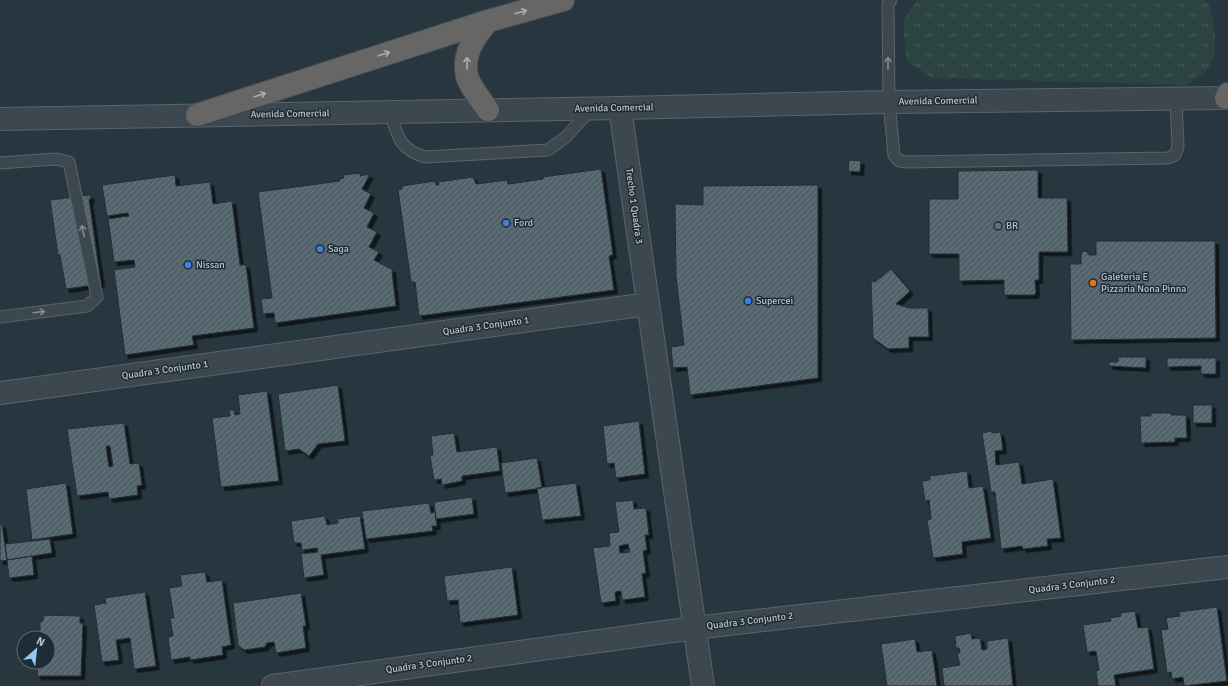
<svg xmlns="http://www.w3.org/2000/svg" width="1228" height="686" font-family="Signika,sans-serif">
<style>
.grass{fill:url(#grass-tufts)}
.building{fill:url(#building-hatch);stroke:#222e37;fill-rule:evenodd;filter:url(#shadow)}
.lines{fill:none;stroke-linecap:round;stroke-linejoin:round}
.service-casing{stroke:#59656d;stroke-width:13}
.minor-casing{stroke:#59656d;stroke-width:24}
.tertiary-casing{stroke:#59656d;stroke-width:24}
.trunk-casing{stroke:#46525a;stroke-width:24}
.service{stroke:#3c4750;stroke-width:11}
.minor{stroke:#3c4750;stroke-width:22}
.tertiary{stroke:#3c4750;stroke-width:22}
.trunk{stroke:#686664;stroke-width:22}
.oneway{stroke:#a8b0b6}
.oneway2{stroke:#808b93}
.shop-dot{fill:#3f7fe0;stroke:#202c35;stroke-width:1.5}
.service-dot{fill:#5c6f8a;stroke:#202c35;stroke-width:1.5}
.food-dot{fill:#e8710a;stroke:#202c35;stroke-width:1.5}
.labels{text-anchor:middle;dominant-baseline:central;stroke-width:3;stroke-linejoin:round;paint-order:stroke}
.street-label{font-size:10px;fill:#b8c2ca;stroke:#202c35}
.poi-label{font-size:10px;fill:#b8c2ca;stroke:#202c35;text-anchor:start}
</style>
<defs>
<pattern id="grass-tufts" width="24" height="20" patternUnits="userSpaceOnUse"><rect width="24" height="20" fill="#2b4341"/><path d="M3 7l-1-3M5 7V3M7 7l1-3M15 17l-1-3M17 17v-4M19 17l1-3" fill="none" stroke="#485c5b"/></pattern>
<pattern id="building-hatch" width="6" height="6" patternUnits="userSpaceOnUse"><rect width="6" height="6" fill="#53636c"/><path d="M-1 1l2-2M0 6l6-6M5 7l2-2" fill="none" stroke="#6a7880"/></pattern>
<filter id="shadow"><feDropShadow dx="3.5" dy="3.5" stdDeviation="0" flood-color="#0009"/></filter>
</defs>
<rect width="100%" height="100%" fill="#283640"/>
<!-- grass -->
<path class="grass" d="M 917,0 L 1204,0 L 1209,3 C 1214,24 1221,52 1207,70 C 1202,76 1192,81 1186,85 L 932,78 L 906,60 L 903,21 Z"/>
<!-- building -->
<path class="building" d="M 849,160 L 861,161 L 860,172 L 848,171 Z
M 601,169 L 613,255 L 609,256 L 614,290 L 419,316 L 415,282 L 411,282 L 398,190 L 402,189 L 402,186 L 435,181 L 436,185 L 439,185 L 438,182 L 473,177 L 476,184 L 507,180 L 508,184 L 509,184 L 543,179 L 543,177 Z
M 1038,170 L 1038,198 L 1067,198 L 1068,252 L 1039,252 L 1039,280 L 1035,280 L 1036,292 L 1035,295 L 1004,295 L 1004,280 L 959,281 L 959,254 L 929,254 L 929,199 L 958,199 L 958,171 Z
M 360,173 L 360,176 L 370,174 L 362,189 L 371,194 L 364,208 L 374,213 L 367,227 L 377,232 L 369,247 L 379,252 L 374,260 L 393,270 L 392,272 L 396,306 L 275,323 L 274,313 L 263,314 L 261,299 L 272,298 L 258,192 L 340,181 L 340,179 L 344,178 L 343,175 Z
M 175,175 L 176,186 L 210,182 L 213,204 L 232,201 L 240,265 L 246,265 L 254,328 L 192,336 L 194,345 L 125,355 L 114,270 L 135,267 L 134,260 L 114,262 L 108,219 L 129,216 L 128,213 L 107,216 L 102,185 Z
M 818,185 L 818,378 L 690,395 L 687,367 L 673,368 L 671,347 L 684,345 L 676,276 L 675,204 L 703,205 L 703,186 Z
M 90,195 L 91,199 L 89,199 L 101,284 L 66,289 L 60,255 L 58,255 L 50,200 Z
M 1096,241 L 1215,241 L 1216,338 L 1071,340 L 1070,264 L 1081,264 L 1081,255 L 1082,252 L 1086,251 L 1089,255 L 1096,255 Z
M 891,269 L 910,291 L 896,304 L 909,308 L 928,308 L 929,337 L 909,337 L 909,348 L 888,349 L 873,338 L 871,281 L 875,282 Z
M 1118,357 L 1146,357 L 1146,368 L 1109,366 L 1109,362 L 1118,362 Z
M 1167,358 L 1216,358 L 1216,374 L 1201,374 L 1201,366 L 1167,367 Z
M 338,385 L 345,441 L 318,444 L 309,456 L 299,449 L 285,451 L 278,394 Z
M 267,391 L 279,481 L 221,487 L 212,418 L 230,416 L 229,410 L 234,410 L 235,415 L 240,414 L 238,395 Z
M 1193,405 L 1212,405 L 1212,423 L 1193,423 Z
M 1151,413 L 1171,413 L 1171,415 L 1186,415 L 1187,438 L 1175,438 L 1175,442 L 1141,443 L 1140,416 L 1151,416 Z
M 639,421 L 645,474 L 616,478 L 614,463 L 607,464 L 603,426 Z
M 124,423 L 130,464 L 139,463 L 142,485 L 137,486 L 138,495 L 109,499 L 108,492 L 77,496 L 67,429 ZM 106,446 L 110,446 L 113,466 L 109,467 Z
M 992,431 L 992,433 L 1000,432 L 1001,435 L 1003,450 L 995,451 L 996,465 L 1019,462 L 1022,484 L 1053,479 L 1061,538 L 1047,539 L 1048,546 L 1023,549 L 1022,546 L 1001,549 L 995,492 L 991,492 L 982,433 Z
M 454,433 L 457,452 L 497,447 L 500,471 L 462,476 L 462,481 L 442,485 L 441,479 L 434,480 L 430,456 L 433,455 L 431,436 Z
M 537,458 L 542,488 L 505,493 L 501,463 Z
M 967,471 L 969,488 L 983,486 L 991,538 L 962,542 L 963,554 L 933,558 L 927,520 L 931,519 L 929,500 L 925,501 L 922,481 L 930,480 L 930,476 Z
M 66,483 L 73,534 L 32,540 L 26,489 Z
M 576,483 L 581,516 L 542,520 L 537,488 Z
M 472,497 L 474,514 L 436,519 L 434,502 Z
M 633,500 L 634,509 L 646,508 L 649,535 L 645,535 L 647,550 L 643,551 L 646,573 L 642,574 L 645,597 L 622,600 L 621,591 L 615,592 L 616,601 L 601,603 L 593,548 L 610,546 L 609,533 L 619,532 L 615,502 ZM 628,544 L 630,552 L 620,553 L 619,546 Z
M 429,503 L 431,513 L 435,512 L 437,526 L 432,526 L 433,531 L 366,539 L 362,511 Z
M 325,516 L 327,525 L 338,523 L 337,519 L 360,516 L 365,549 L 321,555 L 324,575 L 304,578 L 301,554 L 318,552 L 317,548 L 302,550 L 301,543 L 294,543 L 291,521 Z
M 2,524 L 7,560 L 0,561 L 0,525 Z
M 50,539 L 52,553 L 7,560 L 5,544 Z
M 32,556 L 34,575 L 9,578 L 7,560 Z
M 512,567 L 518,615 L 460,623 L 458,600 L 447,601 L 444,576 Z
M 205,572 L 207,582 L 222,580 L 231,645 L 222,647 L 223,655 L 190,660 L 190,657 L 171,660 L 168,637 L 173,636 L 170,618 L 174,618 L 169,588 L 182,586 L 180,575 Z
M 145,592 L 156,666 L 134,669 L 130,638 L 116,640 L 119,660 L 102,662 L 94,605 L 106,603 L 105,598 Z
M 301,593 L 306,626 L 303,626 L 306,648 L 276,653 L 274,642 L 267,643 L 265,647 L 244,650 L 238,645 L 233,603 Z
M 1217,607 L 1227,681 L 1184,686 L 1183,677 L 1172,679 L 1171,672 L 1167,673 L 1161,630 L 1168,629 L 1166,618 L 1180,616 L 1179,612 Z
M 1135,611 L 1138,628 L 1148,627 L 1154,669 L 1114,675 L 1116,686 L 1098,686 L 1096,671 L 1099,670 L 1096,651 L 1087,652 L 1083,625 L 1111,621 L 1110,618 L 1121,616 L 1120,613 Z
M 44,615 L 80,616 L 80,623 L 83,623 L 81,676 L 37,676 L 38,662 L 48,662 L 48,638 L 38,638 L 40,638 L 40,622 L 43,621 Z
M 971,633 L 972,639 L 980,638 L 982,650 L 987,649 L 987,641 L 1008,638 L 1013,686 L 944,686 L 942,668 L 960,665 L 957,653 L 960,653 L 959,648 L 956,648 L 955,636 Z
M 915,639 L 917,652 L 932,650 L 937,686 L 887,686 L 881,644 Z"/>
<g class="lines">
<defs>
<path id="service" d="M 891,0 L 888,4 L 889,102 L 894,155 L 899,161 L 908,162 L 1168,158 L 1175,155 L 1178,147 L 1176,99
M 390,112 C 398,137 399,149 425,157 L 548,150 L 566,137 L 591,109
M 0,163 L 56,159 L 69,162 L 97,297 L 87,306 L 0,317"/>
<path id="minor" d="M 620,108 L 703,686
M 0,393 L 648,304
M 273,686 L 694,628 L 1228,567"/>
<path id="tertiary" d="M 0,119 L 620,108 L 889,102 L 1226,98"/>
<path id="trunk" d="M 1226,98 L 1228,94
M 488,110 C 482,102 469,85 467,76 C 462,54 475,36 488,21
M 197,115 L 488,21 L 563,0"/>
</defs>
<!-- service casing -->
<use href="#service" class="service-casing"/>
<!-- minor casing -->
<use href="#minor" class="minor-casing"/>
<!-- tertiary casing -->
<use href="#tertiary" class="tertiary-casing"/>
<!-- trunk casing -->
<use href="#trunk" class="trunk-casing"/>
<!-- service -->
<use href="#service" class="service"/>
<!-- minor -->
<use href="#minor" class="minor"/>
<!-- tertiary -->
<use href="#tertiary" class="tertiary"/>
<!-- trunk -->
<use href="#trunk" class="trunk"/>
</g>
<!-- one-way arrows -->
<defs><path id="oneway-shaft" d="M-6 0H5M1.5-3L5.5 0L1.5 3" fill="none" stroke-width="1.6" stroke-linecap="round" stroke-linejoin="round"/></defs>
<g class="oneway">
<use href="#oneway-shaft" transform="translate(521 12) rotate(-15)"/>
<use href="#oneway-shaft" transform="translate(384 54) rotate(-18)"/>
<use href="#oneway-shaft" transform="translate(467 63) rotate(-91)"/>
<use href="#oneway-shaft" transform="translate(260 95) rotate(-18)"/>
</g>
<g class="oneway2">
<use href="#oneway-shaft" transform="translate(888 63) rotate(-90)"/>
<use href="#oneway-shaft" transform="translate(83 231) rotate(-102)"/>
<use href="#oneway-shaft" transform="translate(39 312) rotate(-7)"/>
</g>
<!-- markers -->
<g class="shop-dot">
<circle cx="506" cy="223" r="4"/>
<circle cx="320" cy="249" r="4"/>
<circle cx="188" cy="265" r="4"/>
<circle cx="748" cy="301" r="4"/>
</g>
<circle class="service-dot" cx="998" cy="226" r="4"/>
<circle class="food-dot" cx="1093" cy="283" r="4"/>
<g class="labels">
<!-- street labels -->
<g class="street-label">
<text transform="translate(938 101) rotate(-1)">Avenida Comercial</text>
<text transform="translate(614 108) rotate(-1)">Avenida Comercial</text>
<text transform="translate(290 114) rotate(-1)">Avenida Comercial</text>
<text transform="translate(634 206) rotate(82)">Trecho 1 Quadra 3</text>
<text transform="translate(486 326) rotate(-8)">Quadra 3 Conjunto 1</text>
<text transform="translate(165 370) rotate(-8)">Quadra 3 Conjunto 1</text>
<text transform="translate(1072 585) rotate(-7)">Quadra 3 Conjunto 2</text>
<text transform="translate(750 621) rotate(-7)">Quadra 3 Conjunto 2</text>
<text transform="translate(429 664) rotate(-8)">Quadra 3 Conjunto 2</text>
</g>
<!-- poi labels -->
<g class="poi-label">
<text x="514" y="223">Ford</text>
<text x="1006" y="226">BR</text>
<text x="328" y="249">Saga</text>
<text x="196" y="265">Nissan</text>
<text x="1101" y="277">Galeteria E<tspan x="1101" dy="12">Pizzaria Nona Pinna</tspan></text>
<text x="756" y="301">Supercei</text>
</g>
</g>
<!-- north arrow -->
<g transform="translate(36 650) rotate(28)"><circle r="19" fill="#202c35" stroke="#5d6871"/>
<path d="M0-3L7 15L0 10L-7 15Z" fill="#95c8f2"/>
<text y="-6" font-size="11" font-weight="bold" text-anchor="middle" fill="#b8c2ca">N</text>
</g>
</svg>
